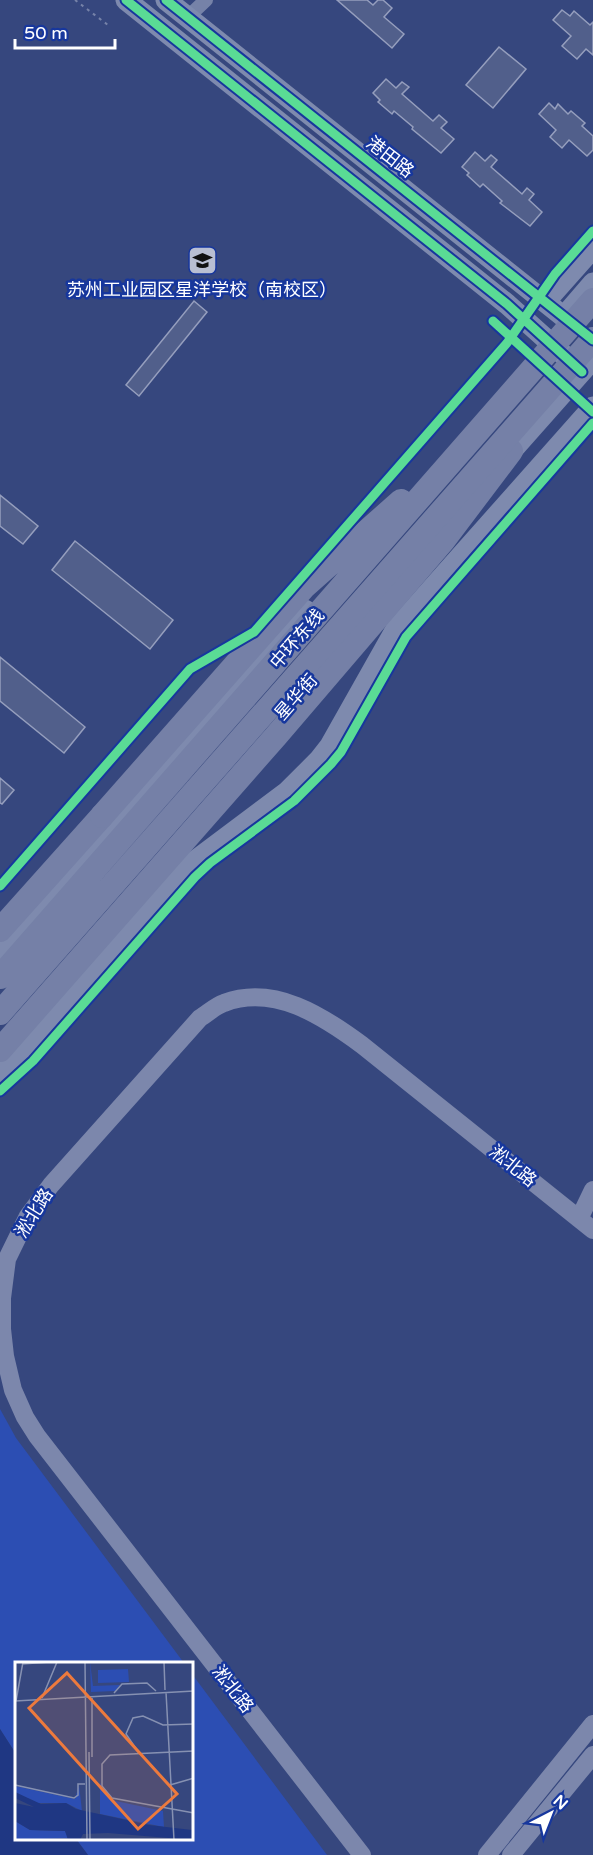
<svg xmlns="http://www.w3.org/2000/svg" width="593" height="1855" font-family="'Varela Round','Noto Sans SC',sans-serif">
<style>
.green{fill:#2c4eb3}
.water{fill:#1f3783}
.building{fill:#515f8b;stroke:#959ebd;stroke-width:1.5}
.lines{fill:none;stroke-linecap:round;stroke-linejoin:round}
.path{stroke:#7682a8;stroke-width:2;stroke-dasharray:3 4.5;stroke-linecap:butt}
.street{stroke:#7682a8;stroke-width:14}
.secondary{stroke:#7c87ac;stroke-width:18}
.primary{stroke:#7e8aae;stroke-width:21}
.highway{stroke:#7580a7;stroke-width:24}
.highway-bridge{stroke:#7580a7;stroke-width:24}
.cycleway-casing{stroke:#17379d;stroke-width:13}
.cycleway{stroke:#5adb95;stroke-width:9}
.labels{text-anchor:middle;dominant-baseline:central;stroke-width:5;stroke-linejoin:round;paint-order:stroke}
.street-label{font-size:18px;fill:#fff;stroke:#17379d}
.poi-label{font-size:18px;fill:#fff;stroke:#17379d}
.inset-road{fill:none;stroke:#8691b2;stroke-width:1.5}
.view{fill:#ed7a3d;fill-opacity:0.15;stroke:#ed7a3d;stroke-width:3}
.inset-edge{fill:none;stroke:#fff;stroke-width:3}
</style>
<rect width="100%" height="100%" fill="#36477e"/>
<!-- green -->
<path class="green" d="M 0,1409 L 16,1438 L 184,1663 L 16,1663 L 16,1754 L 0,1729 Z
M 192,1674 L 327,1855 L 88,1855 L 76,1839 L 192,1838 Z"/>
<!-- water -->
<path class="water" d="M 0,1729 L 16,1754 L 16,1838 L 76,1839 L 88,1855 L 0,1855 Z"/>
<!-- building -->
<path class="building" d="M 337,0 L 367,0 L 373,5 L 378,0 L 383,0 L 392,8 L 384,17 L 404,34 L 392,48 Z
M 562,10 L 570,16 L 574,11 L 590,25 L 593,22 L 593,55 L 586,49 L 577,59 L 562,46 L 571,36 L 553,20 Z
M 499,47 L 526,69 L 493,108 L 466,85 Z
M 386,79 L 396,88 L 402,82 L 409,87 L 402,94 L 433,121 L 439,115 L 447,122 L 441,128 L 454,139 L 441,153 L 412,129 L 413,127 L 394,111 L 392,114 L 378,102 L 380,100 L 373,93 Z
M 549,103 L 555,109 L 558,104 L 568,114 L 571,111 L 585,123 L 582,126 L 593,136 L 593,150 L 587,156 L 569,140 L 562,148 L 550,137 L 556,130 L 539,114 Z
M 475,152 L 485,161 L 491,155 L 497,160 L 491,167 L 522,194 L 527,188 L 534,194 L 529,200 L 542,212 L 530,226 L 500,203 L 502,201 L 483,184 L 480,187 L 467,175 L 469,173 L 462,167 Z
M 194,301 L 207,312 L 139,396 L 126,385 Z
M 0,495 L 38,526 L 23,544 L 0,526 Z
M 75,541 L 173,620 L 150,649 L 52,570 Z
M 0,657 L 85,727 L 64,753 L 0,701 Z
M 0,778 L 14,790 L 2,804 L 0,803 Z"/>
<g class="lines">
<!-- path -->
<path class="path" d="M 75,0 L 108,25"/>
<!-- street -->
<path class="street" d="M 188,17 L 206,0"/>
<!-- secondary -->
<path class="secondary" d="M 579,1219 L 593,1190
M 362,1855 L 37,1436 L 25,1417 L 13,1390 L 5,1356 L 2,1329 L 2,1298 L 7,1259 L 28,1216 L 51,1185 L 200,1018 C 207,1014 215,1006 224,1003 C 274,984 323,1016 362,1045 L 593,1230
M 487,1855 L 593,1724
M 511,1855 L 593,1755"/>
<!-- primary -->
<path class="primary" d="M 126,0 L 507,304 L 566,357
M 166,0 L 574,325
M 545,302 L 593,248
M 568,312 L 593,283
M 500,464 L 593,359
M 0,957 L 305,610
M 0,1074 L 19,1057 L 187,867 L 287,792 L 319,760 L 330,746 L 396,629 L 593,407"/>
<!-- highway -->
<path class="highway" d="M 0,930 L 102,816
M 0,1050 L 276,736 L 443,541 L 511,451"/>
<!-- highway-bridge -->
<path class="highway-bridge" d="M 102,816 L 304,587 L 401,501
M 0,977 L 593,300
M 0,1013 L 593,339"/>
<defs>
<path id="cycleway" d="M 126,0 L 507,304 L 582,372
M 166,0 L 593,340
M 493,321 L 593,412
M 0,886 L 190,669 L 254,632 L 507,343 L 555,274 L 593,231
M 0,1091 L 33,1061 L 195,877 L 210,863 L 294,801 L 331,764 L 341,752 L 406,637 L 593,423"/>
</defs>
<!-- cycleway casing -->
<use href="#cycleway" class="cycleway-casing"/>
<!-- cycleway -->
<use href="#cycleway" class="cycleway"/>
</g>
<!-- icons -->
<defs>
<symbol id="school-square" viewBox="-11 -11 22 22"><rect x="-9" y="-9" width="18" height="18" rx="4" fill="#b9bfd2" stroke="#17379d"/><path d="M0-5L7-2L0 1L-7-2ZM-4 1L0 2.5L4 1V4Q0 6-4 4Z" fill="#111"/></symbol>
</defs>
<g fill-rule="evenodd">
<use href="#school-square" x="186" y="244" width="33" height="33"/>
</g>
<g class="labels">
<!-- street labels -->
<g class="street-label">
<text transform="translate(390 157) rotate(38)">港田路</text>
<text transform="translate(297 639) rotate(-49)">中环东线</text>
<text transform="translate(296 697) rotate(-49)">星华街</text>
<text transform="translate(513 1166) rotate(39)">淞北路</text>
<text transform="translate(34 1213) rotate(-58)">淞北路</text>
<text transform="translate(233 1689) rotate(52)">淞北路</text>
</g>
<!-- poi labels -->
<g class="poi-label">
<text x="202" y="290">苏州工业园区星洋学校（南校区）</text>
</g>
</g>
<!-- overview -->
<g transform="translate(15 1662)">
<rect width="178" height="178" fill="#36477e"/>
<path d="M 75,0 L 78,24 L 105,23 L 100,29 L 76,30 ZM 113,7 L 114,20 L 83,21 L 83,8 ZM 85,121 L 96,138 L 148,149 L 149,165 L 85,152 ZM 64,123 L 67,149 L 51,141 L 20,141 L 0,130 L 0,124 L 60,137 ZM 0,159 L 15,168 L 50,169 L 54,176 L 0,178 Z" fill="#2c4eb3"/>
<path d="M 0,130 L 26,142 L 51,141 L 61,147 L 134,163 L 177,168 L 178,178 L 93,171 L 68,172 L 65,178 L 53,178 L 50,169 L 15,168 L 0,159 L 0,141 L 19,145 L 0,136 Z" fill="#1f3783"/>
<path class="inset-road" d="M 70,0 L 72,178M 149,0 L 150,28M 7,2 L 35,0M 151,30 L 159,178M 99,31 L 107,22 L 132,21 L 141,29M 27,36 L 42,0M 77,36 L 77,95M 0,39 L 179,29M 1,39 L 8,0M 179,89 L 95,93 L 87,102 L 87,124 L 97,136 L 179,151M 74,90 L 75,178M 124,91 L 111,72 L 118,56 L 128,54 L 148,63 L 179,62M 0,123 L 59,136 L 63,133 L 63,122 L 70,122M 155,123 L 179,116"/>
<path class="view" d="M 52,11 L 162,132 L 123,167 L 14,46 Z"/>
<rect width="178" height="178" class="inset-edge"/>
</g>
<!-- north arrow -->
<g transform="translate(551 1813) rotate(42)" stroke="#17379d" stroke-width="4.5" paint-order="stroke">
<path d="M0-4.5L10 22L0 15L-10 22Z" fill="#ffffff"/>
<text y="-9" font-size="16" font-weight="bold" text-anchor="middle" fill="#ffffff">N</text>
</g>
<!-- scale -->
<path d="M15 39v9h100v-9" fill="none" stroke="#ffffff" stroke-width="3"/>
<text x="24" y="39" font-size="18" fill="#ffffff" stroke="#17379d" stroke-width="4.5" paint-order="stroke">50 m</text>
</svg>
